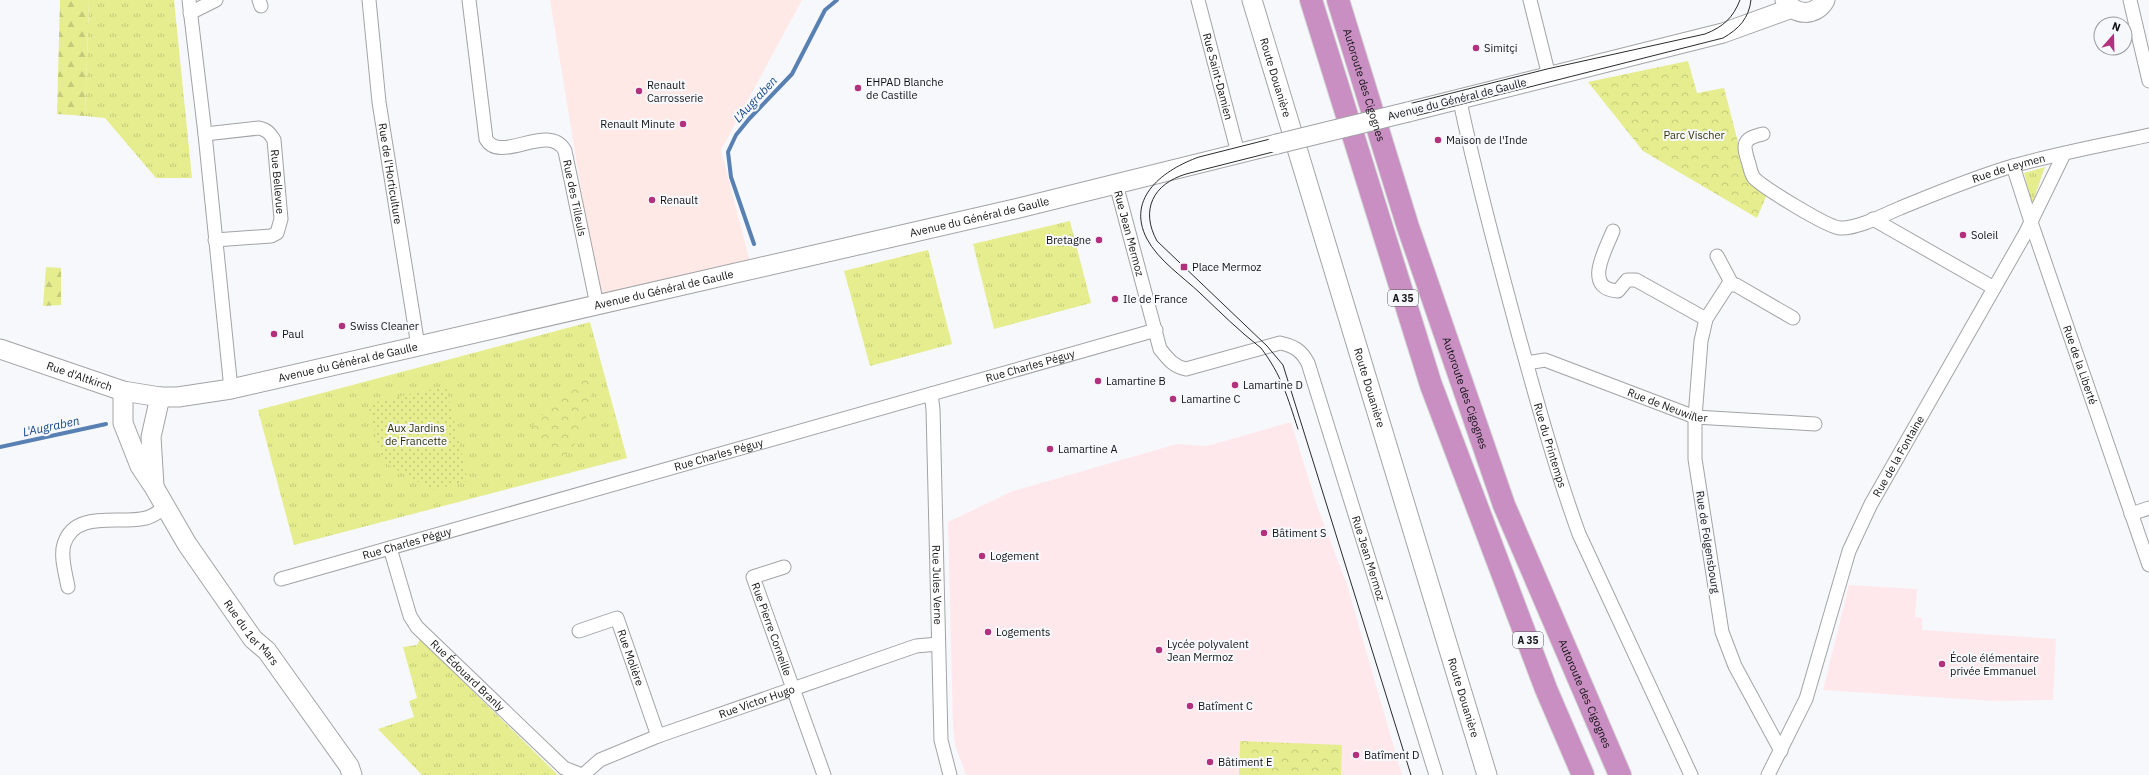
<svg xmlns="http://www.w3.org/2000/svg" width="2149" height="775" font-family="'IBM Plex Sans',sans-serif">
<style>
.industrial{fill:#ffe9e7}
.education{fill:#fee8eb}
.grass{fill:url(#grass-tufts)}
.forest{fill:url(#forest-firs)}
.park{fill:url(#park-crowns)}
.garden{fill:url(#garden-dots)}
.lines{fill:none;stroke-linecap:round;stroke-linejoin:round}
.stream{stroke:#5980b2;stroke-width:4}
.street-casing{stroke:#a2a3a6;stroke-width:15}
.secondary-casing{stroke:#a2a3a6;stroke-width:21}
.highway-casing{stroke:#d4d5d5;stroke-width:24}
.street{stroke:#fff;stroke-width:13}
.secondary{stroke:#fff;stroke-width:19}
.highway{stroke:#c98fc2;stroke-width:22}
.tram{stroke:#2a2b2d;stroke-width:1}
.secondary-bridge-casing{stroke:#a2a3a6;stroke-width:21;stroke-linecap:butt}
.secondary-bridge{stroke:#fff;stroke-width:19}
.poi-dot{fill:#b2317d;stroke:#f7f8fb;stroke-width:1.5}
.labels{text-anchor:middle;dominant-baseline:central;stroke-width:4;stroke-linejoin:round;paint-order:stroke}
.shield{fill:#f7f8fb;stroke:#575859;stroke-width:1}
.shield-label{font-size:10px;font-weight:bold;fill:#121314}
.poi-label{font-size:11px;fill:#121314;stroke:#f7f8fb;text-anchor:start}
.street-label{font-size:11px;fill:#121314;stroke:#f7f8fb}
.park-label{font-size:11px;fill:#303309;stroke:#f7f8fb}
.water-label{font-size:12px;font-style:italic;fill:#174a8a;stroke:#f7f8fb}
</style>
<defs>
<pattern id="grass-tufts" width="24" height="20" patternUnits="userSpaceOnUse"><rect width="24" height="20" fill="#e5ed8f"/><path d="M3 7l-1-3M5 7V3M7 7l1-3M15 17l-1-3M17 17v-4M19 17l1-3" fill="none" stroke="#c3ca7a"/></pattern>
<pattern id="forest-firs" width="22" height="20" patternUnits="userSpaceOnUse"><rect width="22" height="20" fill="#e5ed8f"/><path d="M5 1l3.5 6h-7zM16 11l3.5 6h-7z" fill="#c3ca7a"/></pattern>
<pattern id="park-crowns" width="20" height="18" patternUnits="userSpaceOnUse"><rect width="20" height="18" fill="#e5ed8f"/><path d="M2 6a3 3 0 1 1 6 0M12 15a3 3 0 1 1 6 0" fill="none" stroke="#c3ca7a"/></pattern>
<pattern id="garden-dots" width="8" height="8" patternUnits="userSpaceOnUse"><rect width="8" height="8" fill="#e5ed8f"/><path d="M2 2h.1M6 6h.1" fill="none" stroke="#c3ca7a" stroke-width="1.8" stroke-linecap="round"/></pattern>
</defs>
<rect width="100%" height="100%" fill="#f7f8fb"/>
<!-- industrial -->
<path class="industrial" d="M 550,0 L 802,0 L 721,150 L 751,266 L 599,299 Z"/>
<!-- education -->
<path class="education" d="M 1291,422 L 1316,503 L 1347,585 L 1402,775 L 966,775 L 955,745 L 953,727 L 948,522 L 1013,491 L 1177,444 L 1207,446 Z
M 1849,585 L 1917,589 L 1915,617 L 1922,618 L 1922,630 L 2056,639 L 2053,700 L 1994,701 L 1823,690 Z"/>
<!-- grass -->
<path class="grass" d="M 89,0 L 174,0 L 192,178 L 156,178 L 105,118 L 85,116 Z
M 2045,167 L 2032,204 L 2024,173 Z
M 1070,221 L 1091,303 L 994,329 L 973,244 Z
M 928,250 L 952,344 L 870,366 L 844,271 Z
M 590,322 L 627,458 L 294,545 L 258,410 Z
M 420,639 L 558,775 L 422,775 L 378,729 L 414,717 L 409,701 L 417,698 L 403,647 L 417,645 Z"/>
<!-- forest -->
<path class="forest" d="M 60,0 L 89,0 L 85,116 L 57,114 Z
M 46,267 L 61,268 L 61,305 L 43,306 Z"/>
<!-- park -->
<path class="park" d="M 1688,61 L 1697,93 L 1724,88 L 1748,181 L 1767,194 L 1757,218 L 1643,151 L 1588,82 Z
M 576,377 L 593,383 L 583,433 L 564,458 L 530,429 Z
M 1240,741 L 1342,745 L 1341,775 L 1239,775 Z"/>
<!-- garden -->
<path class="garden" d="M 446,386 L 468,481 L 432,490 L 382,461 L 368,404 Z"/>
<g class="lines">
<!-- stream -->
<path class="stream" d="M 754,244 L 731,177 L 728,152 L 736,135 L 749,119 L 792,74 L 825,10 L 837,0
M 0,447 L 106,424"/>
<defs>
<g id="street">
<path d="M 189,0 L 205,134 L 231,389"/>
<path d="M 259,0 L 261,6"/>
<path id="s1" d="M 369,0 L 379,102 L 418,346"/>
<path id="s2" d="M 469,0 L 486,139 C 500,165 549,121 565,151 L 597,305"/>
<path id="s3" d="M 1198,0 L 1238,153"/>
<path d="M 1530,0 L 1549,76"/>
<path d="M 2130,0 L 2149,81"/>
<path d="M 190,13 L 216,0"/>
<path id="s4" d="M 1459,97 C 1476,177 1497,255 1518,333 C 1537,401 1555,468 1579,534 L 1691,775"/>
<path id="s5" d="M 205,134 L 259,128 C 267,130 270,133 274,140 L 281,219 L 277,233 L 271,236 L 215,240"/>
<path id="s6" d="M 1763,134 C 1741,139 1743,145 1749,164 C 1750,168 1751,174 1754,178 C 1764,188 1827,227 1840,228 C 1857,229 1884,215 1900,208 C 1937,193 1975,177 2013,166 C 2058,153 2104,145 2149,135"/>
<path id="s7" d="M 2013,166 L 2031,222 L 2149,565"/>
<path id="s8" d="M 1116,184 L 1160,349 C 1168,359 1173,366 1186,369 L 1280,343 C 1294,346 1301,350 1308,363 L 1436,775"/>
<path d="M 1873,219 L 1994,288"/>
<path d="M 1613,231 C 1606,249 1582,289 1618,291 L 1627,280 L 1636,280 L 1706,319"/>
<path d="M 1717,256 L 1732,284"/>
<path id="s9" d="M 1527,363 L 1545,360 L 1695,417 L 1815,424"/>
<path id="s10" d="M 931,394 L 933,409 L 941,740 L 950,775"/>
<path d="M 2131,514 L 2149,508"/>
<path id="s11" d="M 390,548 L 410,616 L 417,627 L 564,768 L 582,775"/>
<path id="s12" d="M 784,567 L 753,577 L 824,775"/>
<path id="s13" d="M 281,579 L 1156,330"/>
<path d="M 68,587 C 66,575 60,557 64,544 C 75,509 120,525 146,518 C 152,517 159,511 165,508"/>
<path id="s14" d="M 579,631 L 617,618 L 658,736"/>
<path d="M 1781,751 L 1735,666 L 1722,632 L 1695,459 L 1695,417 L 1701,341 L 1706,319 L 1728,285 L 1736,285 L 1793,318"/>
<path id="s15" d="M 583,775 L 600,760 L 658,736 L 916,646 L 938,644"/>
<path id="s16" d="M 1768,775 L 1806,699 L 1849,551 L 1871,504 L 2025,234 L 2064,154"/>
</g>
<g id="secondary">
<path id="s17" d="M 1252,0 L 1487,775"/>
<path d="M 1785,0 C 1794,16 1816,17 1825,0"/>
<path d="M 1408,112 L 1723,33 L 1792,8"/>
<path id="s18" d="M 0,349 L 123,391 L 160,397 L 178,397 L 231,389 L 1019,208 L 1277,144"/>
<path id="s19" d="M 123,391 L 123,423 L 140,466 L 154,487 L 187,544 L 253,639 L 267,651 L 349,766 L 352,775"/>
<path d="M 154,486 L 151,437 L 160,397"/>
</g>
<g id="highway">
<path d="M 1311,0 L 1431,385 L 1546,689 L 1583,775"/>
<path id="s20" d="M 1338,0 L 1408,227 L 1504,505 L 1620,775"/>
</g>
</defs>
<!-- street casing -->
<use href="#street" class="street-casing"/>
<!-- secondary casing -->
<use href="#secondary" class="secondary-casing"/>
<!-- highway casing -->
<use href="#highway" class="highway-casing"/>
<!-- street -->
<use href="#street" class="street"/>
<!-- secondary -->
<use href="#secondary" class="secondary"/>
<!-- highway -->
<use href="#highway" class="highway"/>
<!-- tram -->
<path class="tram" d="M 1298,429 C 1287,396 1282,376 1261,348 C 1239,331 1220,312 1200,293 C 1183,277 1158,260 1147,239 C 1125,197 1165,169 1199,157 L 1547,69 L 1705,34 C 1723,27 1733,18 1740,0
M 1411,775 L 1283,365 L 1267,346 L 1157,241 C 1140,210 1153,184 1186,174 L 1723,38 C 1739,29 1749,18 1751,0"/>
<defs>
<path id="secondary-bridge" d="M 1277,144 L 1408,112"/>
</defs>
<!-- secondary-bridge casing -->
<use href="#secondary-bridge" class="secondary-bridge-casing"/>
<!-- secondary-bridge -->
<use href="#secondary-bridge" class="secondary-bridge"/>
</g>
<!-- markers -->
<g class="poi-dot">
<circle cx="1476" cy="48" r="4"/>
<circle cx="858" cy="88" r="4"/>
<circle cx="639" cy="91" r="4"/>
<circle cx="683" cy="124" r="4"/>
<circle cx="1438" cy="140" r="4"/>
<circle cx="652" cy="200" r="4"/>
<circle cx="1963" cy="235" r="4"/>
<circle cx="1099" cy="240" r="4"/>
<rect x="1180" y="263" width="8" height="8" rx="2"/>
<circle cx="1115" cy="299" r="4"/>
<circle cx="342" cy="326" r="4"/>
<circle cx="274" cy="334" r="4"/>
<circle cx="1098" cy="381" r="4"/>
<circle cx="1235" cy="385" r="4"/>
<circle cx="1173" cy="399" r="4"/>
<circle cx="1050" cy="449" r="4"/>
<circle cx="1264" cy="533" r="4"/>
<circle cx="982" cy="556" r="4"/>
<circle cx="988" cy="632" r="4"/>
<circle cx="1159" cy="650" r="4"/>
<circle cx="1942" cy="664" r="4"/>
<circle cx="1190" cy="706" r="4"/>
<circle cx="1356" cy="755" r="4"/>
<circle cx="1210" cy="762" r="4"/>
</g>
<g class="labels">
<!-- shield labels -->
<g class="shield">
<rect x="1388" y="290" width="30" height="16" rx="3"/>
<rect x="1513" y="632" width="30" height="16" rx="3"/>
</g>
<g class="shield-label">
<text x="1403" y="298">A 35</text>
<text x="1528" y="640">A 35</text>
</g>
<!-- poi labels -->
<g class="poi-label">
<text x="1484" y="48">Simitçi</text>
<text x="866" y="82">EHPAD Blanche<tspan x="866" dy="13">de Castille</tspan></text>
<text x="647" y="85">Renault<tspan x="647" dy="13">Carrosserie</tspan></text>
<text x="675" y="124" text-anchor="end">Renault Minute</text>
<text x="1446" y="140">Maison de l'Inde</text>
<text x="660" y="200">Renault</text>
<text x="1971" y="235">Soleil</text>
<text x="1091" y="240" text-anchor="end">Bretagne</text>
<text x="1192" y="267">Place Mermoz</text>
<text x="1123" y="299">Ile de France</text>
<text x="350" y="326">Swiss Cleaner</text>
<text x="282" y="334">Paul</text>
<text x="1106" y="381">Lamartine B</text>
<text x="1243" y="385">Lamartine D</text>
<text x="1181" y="399">Lamartine C</text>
<text x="1058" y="449">Lamartine A</text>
<text x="1272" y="533">Bâtiment S</text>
<text x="990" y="556">Logement</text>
<text x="996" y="632">Logements</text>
<text x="1167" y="644">Lycée polyvalent<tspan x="1167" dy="13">Jean Mermoz</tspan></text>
<text x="1950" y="658">École élémentaire<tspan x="1950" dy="13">privée Emmanuel</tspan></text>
<text x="1198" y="706">Batîment C</text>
<text x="1364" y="755">Batîment D</text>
<text x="1218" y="762">Bâtiment E</text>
</g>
<!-- street labels -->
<g class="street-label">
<text stroke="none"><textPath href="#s3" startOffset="79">Rue Saint-Damien</textPath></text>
<text stroke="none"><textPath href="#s17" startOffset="81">Route Douanière</textPath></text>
<text stroke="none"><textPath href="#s20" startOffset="89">Autoroute des Cigognes</textPath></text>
<text transform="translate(1457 99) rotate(-14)">Avenue du Général de Gaulle</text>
<text stroke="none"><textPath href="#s6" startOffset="336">Rue de Leymen</textPath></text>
<text stroke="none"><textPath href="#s1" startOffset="175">Rue de l'Horticulture</textPath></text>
<text stroke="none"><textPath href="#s5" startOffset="116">Rue Bellevue</textPath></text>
<text stroke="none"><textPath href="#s2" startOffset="275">Rue des Tilleuls</textPath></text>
<text stroke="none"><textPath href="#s18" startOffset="1007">Avenue du Général de Gaulle</textPath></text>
<text stroke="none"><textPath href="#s8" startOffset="51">Rue Jean Mermoz</textPath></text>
<text stroke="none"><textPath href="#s18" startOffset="683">Avenue du Général de Gaulle</textPath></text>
<text stroke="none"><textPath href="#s18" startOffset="359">Avenue du Général de Gaulle</textPath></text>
<text stroke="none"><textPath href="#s7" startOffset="210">Rue de la Liberté</textPath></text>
<text stroke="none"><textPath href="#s13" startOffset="779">Rue Charles Péguy</textPath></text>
<text stroke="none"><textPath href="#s18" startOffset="84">Rue d'Altkirch</textPath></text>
<text stroke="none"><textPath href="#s17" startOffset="405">Route Douanière</textPath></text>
<text stroke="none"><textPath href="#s20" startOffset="413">Autoroute des Cigognes</textPath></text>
<text stroke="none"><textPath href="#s9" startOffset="149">Rue de Neuwiller</textPath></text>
<text stroke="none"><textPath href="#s4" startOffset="360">Rue du Printemps</textPath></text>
<text stroke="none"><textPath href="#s13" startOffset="455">Rue Charles Péguy</textPath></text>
<text stroke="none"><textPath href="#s16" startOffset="346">Rue de la Fontaine</textPath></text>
<text transform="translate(1708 542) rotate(81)">Rue de Folgensbourg</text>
<text stroke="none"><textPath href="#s13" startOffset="131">Rue Charles Péguy</textPath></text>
<text stroke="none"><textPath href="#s8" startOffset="542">Rue Jean Mermoz</textPath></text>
<text stroke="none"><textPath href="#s10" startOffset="191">Rue Jules Verne</textPath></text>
<text stroke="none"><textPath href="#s12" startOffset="88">Rue Pierre Corneille</textPath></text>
<text stroke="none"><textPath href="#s19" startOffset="279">Rue du 1er Mars</textPath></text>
<text stroke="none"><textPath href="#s14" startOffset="82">Rue Molière</textPath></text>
<text stroke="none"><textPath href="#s11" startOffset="154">Rue Édouard Branly</textPath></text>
<text stroke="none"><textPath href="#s20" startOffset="737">Autoroute des Cigognes</textPath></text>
<text stroke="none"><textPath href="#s17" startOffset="729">Route Douanière</textPath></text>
<text stroke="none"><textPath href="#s15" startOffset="190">Rue Victor Hugo</textPath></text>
</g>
<!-- park labels -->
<g class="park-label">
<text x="1694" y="135">Parc Vischer</text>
<text x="416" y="428">Aux Jardins<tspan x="416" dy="13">de Francette</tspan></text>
</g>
<!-- water labels -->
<g class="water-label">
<text transform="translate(755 99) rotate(-47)">L'Augraben</text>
<text transform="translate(51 426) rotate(-12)">L'Augraben</text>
</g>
</g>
<!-- north arrow -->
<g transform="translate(2113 36) rotate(20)"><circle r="19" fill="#f7f8fb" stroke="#9b9c9f"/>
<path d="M0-3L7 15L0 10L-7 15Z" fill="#b2317d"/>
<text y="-6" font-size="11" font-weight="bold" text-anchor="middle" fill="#121314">N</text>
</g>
</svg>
